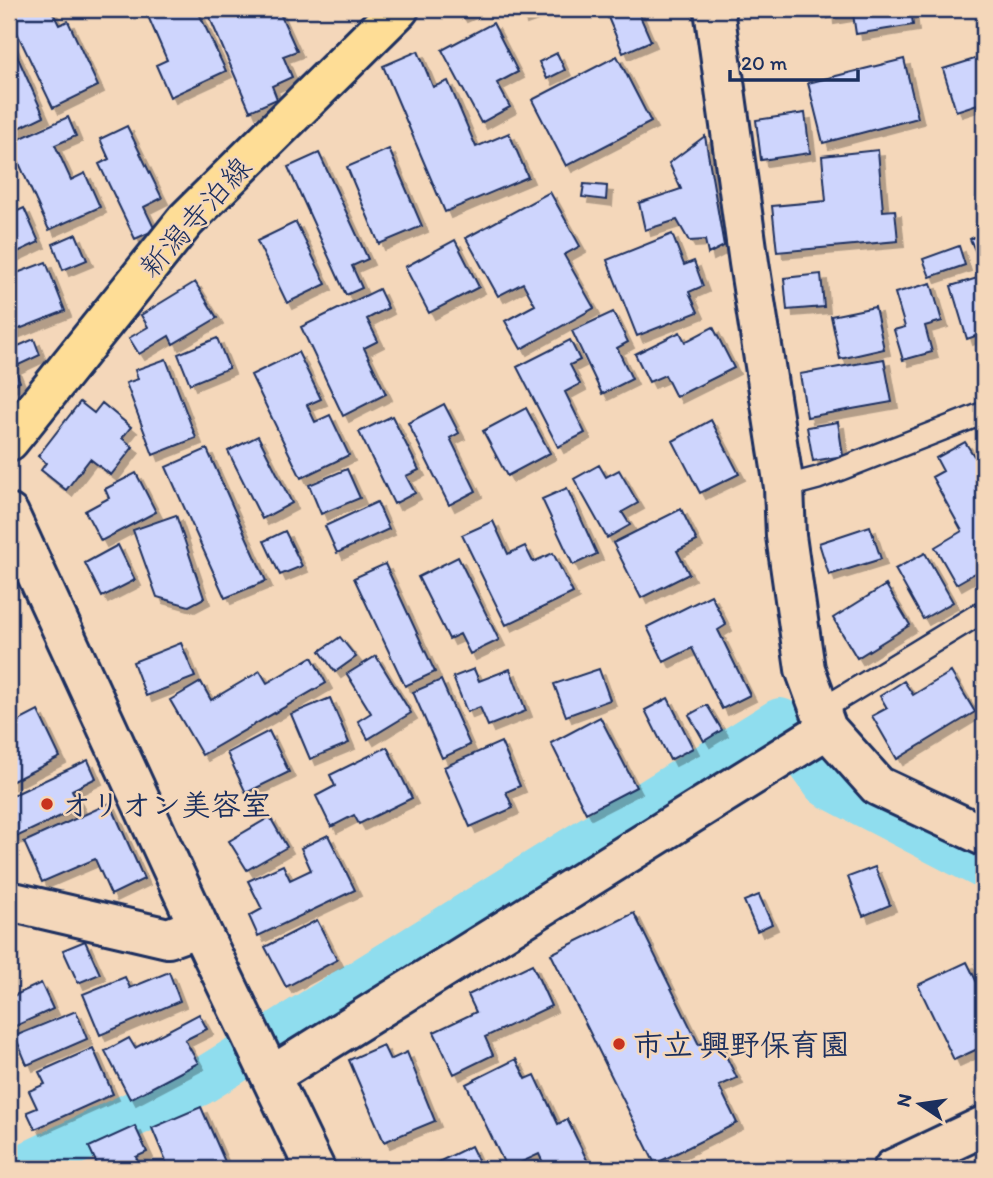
<svg xmlns="http://www.w3.org/2000/svg" width="993" height="1178" font-family="Itim,'Klee One',sans-serif">
<style>
.lines{fill:none;stroke-linecap:round;stroke-linejoin:round}
.canal{stroke:#8fddee;stroke-width:46}
.building{fill:#ced5fd;stroke:#1b2f5e;stroke-width:2;filter:url(#shadow)}
.service-casing{stroke:#1b2f5e;stroke-width:26}
.minor-casing{stroke:#1b2f5e;stroke-width:44}
.tertiary-casing{stroke:#1b2f5e;stroke-width:44}
.primary-casing{stroke:#1b2f5e;stroke-width:44}
.service{stroke:#f4d7ba;stroke-width:21}
.minor{stroke:#f4d7ba;stroke-width:38}
.tertiary{stroke:#f4d7ba;stroke-width:38}
.primary{stroke:#fedd96;stroke-width:38}
.poi-dot{fill:#c8321e;stroke:#f4d7ba;stroke-width:2.5}
.labels{text-anchor:middle;dominant-baseline:central;stroke-width:5;stroke-linejoin:round;paint-order:stroke}
.street-label{font-size:30px;fill:#1b2f5e;stroke:#f4d7ba}
.poi-label{font-size:30px;font-weight:bold;fill:#1b2f5e;stroke:#f4d7ba;text-anchor:start}
</style>
<defs>
<filter id="shadow"><feDropShadow dx="6" dy="6" stdDeviation="0" flood-color="#0004"/></filter>
</defs>
<rect width="100%" height="100%" fill="#f4d7ba"/>
<filter id="ink" filterUnits="userSpaceOnUse"><feTurbulence type="fractalNoise" baseFrequency=".0143" numOctaves="2"/><feDisplacementMap in="SourceGraphic" scale="14" xChannelSelector="R" yChannelSelector="G"/><feConvolveMatrix kernelMatrix="1 2 1 2 8 2 1 2 1" color-interpolation-filters="sRGB"/></filter>
<g filter="url(#ink)">
<g class="lines">
<!-- canal -->
<path class="canal" d="M 19,1169 L 199,1083 L 780,721 L 826,784 L 984,866"/>
</g>
<!-- building -->
<path class="building" d="M 9,9 L 51,9 L 59,25 L 68,21 L 98,86 L 53,108 L 9,16 Z
M 159,9 L 197,9 L 226,71 L 170,97 L 156,65 L 167,60 L 147,14 Z
M 206,9 L 278,9 L 297,51 L 283,56 L 292,77 L 272,86 L 277,99 L 250,111 Z
M 457,9 L 477,9 L 461,16 Z
M 518,9 L 546,9 L 521,18 Z
M 622,9 L 637,9 L 651,41 L 623,53 L 607,15 Z
M 827,9 L 911,9 L 913,25 L 856,34 L 853,14 L 828,18 Z
M 493,23 L 518,72 L 497,83 L 510,107 L 481,123 L 442,50 Z
M 9,38 L 44,116 L 9,133 Z
M 418,51 L 433,87 L 448,81 L 476,147 L 509,133 L 528,177 L 445,212 L 383,66 Z
M 557,53 L 565,70 L 547,79 L 539,62 Z
M 617,56 L 651,122 L 566,166 L 532,100 Z
M 984,56 L 984,102 L 956,111 L 943,69 Z
M 904,59 L 918,118 L 823,143 L 808,83 Z
M 805,113 L 810,153 L 761,160 L 756,120 Z
M 68,117 L 76,136 L 55,145 L 71,180 L 85,173 L 100,207 L 49,230 L 10,143 Z
M 127,126 L 162,198 L 144,207 L 155,230 L 135,239 L 99,164 L 109,159 L 100,139 Z
M 705,136 L 724,246 L 708,254 L 705,240 L 689,241 L 677,220 L 645,230 L 639,203 L 681,189 L 669,163 Z
M 389,149 L 422,226 L 379,244 L 347,167 Z
M 878,150 L 883,211 L 895,210 L 898,241 L 777,252 L 772,206 L 826,201 L 822,156 Z
M 319,153 L 368,259 L 352,266 L 362,288 L 346,295 L 288,167 Z
M 584,184 L 607,186 L 606,200 L 582,197 Z
M 550,192 L 580,246 L 564,255 L 594,308 L 521,349 L 505,321 L 535,305 L 523,283 L 498,296 L 466,238 Z
M 24,208 L 39,242 L 9,256 L 9,215 Z
M 296,222 L 326,284 L 287,303 L 257,241 Z
M 984,232 L 984,263 L 981,264 L 970,239 Z
M 76,234 L 87,260 L 63,270 L 53,244 Z
M 672,234 L 684,265 L 694,261 L 703,286 L 689,292 L 698,312 L 637,336 L 607,260 Z
M 455,240 L 479,287 L 429,313 L 405,267 Z
M 959,246 L 965,265 L 930,277 L 923,259 Z
M 46,262 L 65,311 L 9,333 L 9,276 Z
M 821,274 L 824,307 L 787,310 L 784,278 Z
M 984,276 L 984,333 L 967,339 L 951,286 Z
M 195,282 L 217,318 L 173,344 L 169,336 L 139,354 L 129,338 L 148,327 L 141,315 Z
M 931,283 L 942,321 L 925,326 L 932,352 L 903,360 L 894,330 L 905,327 L 895,293 Z
M 379,289 L 388,308 L 367,319 L 378,341 L 364,348 L 386,394 L 343,416 L 301,327 Z
M 875,307 L 884,349 L 840,359 L 831,316 Z
M 613,312 L 628,342 L 617,348 L 632,379 L 602,394 L 572,331 Z
M 713,327 L 734,368 L 676,397 L 665,375 L 649,382 L 635,354 L 680,332 L 685,342 Z
M 217,338 L 229,368 L 190,384 L 178,354 Z
M 34,339 L 40,355 L 14,367 L 20,382 L 9,386 L 9,350 Z
M 570,340 L 580,360 L 570,365 L 580,384 L 565,392 L 585,433 L 558,447 L 517,367 Z
M 298,352 L 321,399 L 307,405 L 315,422 L 330,415 L 349,455 L 301,478 L 251,375 Z
M 166,359 L 196,438 L 153,455 L 126,383 L 138,379 L 135,370 Z
M 884,359 L 892,402 L 807,417 L 800,374 Z
M 80,402 L 94,413 L 102,403 L 131,427 L 122,438 L 133,447 L 111,475 L 90,459 L 66,490 L 41,470 L 46,463 L 38,456 Z
M 444,404 L 459,433 L 450,438 L 476,491 L 449,505 L 408,423 Z
M 526,408 L 550,453 L 507,476 L 483,431 Z
M 392,416 L 419,470 L 406,476 L 415,493 L 394,504 L 359,432 Z
M 711,420 L 739,474 L 700,493 L 673,441 Z
M 838,422 L 843,456 L 813,461 L 807,427 Z
M 258,436 L 292,503 L 262,519 L 228,451 Z
M 965,442 L 974,456 L 984,450 L 984,568 L 956,584 L 935,547 L 962,531 L 932,477 L 943,471 L 936,458 Z
M 207,449 L 266,581 L 225,598 L 166,467 Z
M 599,465 L 606,477 L 619,470 L 638,503 L 622,512 L 630,525 L 607,538 L 574,479 Z
M 347,469 L 360,498 L 321,514 L 309,485 Z
M 136,473 L 156,512 L 101,541 L 85,511 L 109,498 L 105,489 Z
M 567,488 L 597,554 L 573,565 L 542,499 Z
M 377,502 L 389,529 L 337,553 L 325,526 Z
M 681,509 L 697,541 L 677,551 L 689,574 L 641,598 L 613,543 Z
M 176,515 L 204,598 L 189,606 L 157,597 L 133,530 Z
M 493,521 L 508,554 L 525,546 L 533,562 L 553,553 L 573,593 L 506,625 L 462,535 Z
M 870,526 L 881,559 L 829,575 L 819,543 Z
M 285,531 L 302,566 L 280,575 L 264,541 Z
M 118,545 L 135,580 L 102,597 L 85,563 Z
M 925,553 L 953,602 L 923,619 L 895,569 Z
M 458,557 L 499,640 L 470,654 L 460,634 L 449,639 L 418,577 Z
M 385,564 L 435,672 L 405,686 L 354,578 Z
M 886,585 L 910,625 L 857,658 L 833,618 Z
M 711,595 L 726,625 L 718,630 L 750,695 L 722,709 L 692,648 L 664,662 L 647,627 Z
M 340,637 L 356,657 L 335,672 L 320,651 Z
M 181,643 L 195,677 L 146,696 L 133,662 Z
M 376,656 L 411,713 L 368,739 L 358,721 L 371,713 L 347,674 Z
M 312,657 L 326,683 L 202,755 L 170,700 L 201,682 L 211,700 L 260,671 L 267,683 Z
M 474,669 L 479,681 L 510,669 L 526,711 L 488,726 L 480,707 L 467,712 L 453,677 Z
M 599,669 L 610,700 L 566,716 L 554,684 Z
M 951,672 L 975,712 L 897,759 L 872,716 L 887,708 L 880,696 L 904,681 L 913,695 Z
M 984,673 L 984,708 L 979,674 Z
M 441,680 L 470,745 L 442,758 L 413,692 Z
M 330,698 L 349,743 L 310,759 L 291,714 Z
M 668,698 L 693,748 L 670,760 L 645,710 Z
M 707,705 L 722,730 L 704,741 L 689,715 Z
M 38,711 L 60,757 L 9,783 L 9,726 Z
M 600,717 L 636,787 L 586,813 L 551,743 Z
M 269,731 L 289,772 L 246,793 L 227,753 Z
M 501,742 L 520,786 L 506,792 L 513,808 L 470,827 L 444,767 Z
M 387,747 L 412,798 L 359,824 L 354,815 L 331,827 L 316,796 L 335,786 L 330,775 Z
M 88,760 L 96,778 L 72,790 L 80,807 L 14,838 L 9,827 L 9,797 Z
M 110,803 L 144,879 L 111,895 L 95,859 L 42,882 L 24,842 Z
M 270,817 L 287,847 L 247,870 L 229,841 Z
M 328,835 L 355,890 L 258,936 L 249,916 L 262,909 L 248,881 L 283,865 L 290,880 L 311,870 L 301,848 Z
M 875,867 L 890,905 L 863,916 L 848,877 Z
M 759,895 L 772,924 L 757,931 L 744,901 Z
M 634,913 L 699,1045 L 716,1036 L 737,1078 L 719,1086 L 737,1123 L 655,1164 L 551,954 Z
M 317,920 L 337,960 L 286,987 L 265,947 Z
M 85,941 L 100,974 L 78,983 L 63,950 Z
M 967,962 L 984,997 L 984,1046 L 954,1060 L 918,985 Z
M 532,964 L 551,1006 L 485,1037 L 493,1055 L 454,1074 L 434,1032 L 476,1012 L 468,995 Z
M 169,972 L 180,1001 L 100,1035 L 83,994 L 125,977 L 130,988 Z
M 41,983 L 53,1009 L 9,1029 L 9,998 Z
M 76,1011 L 87,1039 L 27,1065 L 15,1036 Z
M 199,1014 L 207,1029 L 185,1040 L 198,1063 L 130,1099 L 105,1051 L 129,1038 L 135,1048 Z
M 383,1045 L 390,1060 L 407,1052 L 435,1121 L 384,1142 L 349,1060 Z
M 93,1048 L 113,1094 L 35,1129 L 27,1112 L 37,1108 L 29,1091 L 45,1084 L 39,1072 Z
M 516,1059 L 526,1079 L 535,1075 L 558,1124 L 567,1119 L 589,1164 L 579,1169 L 546,1169 L 539,1154 L 507,1169 L 466,1084 Z
M 201,1107 L 226,1164 L 215,1169 L 169,1169 L 152,1128 Z
M 135,1126 L 147,1152 L 136,1157 L 141,1169 L 86,1169 L 97,1164 L 89,1147 Z
M 471,1146 L 482,1169 L 424,1169 Z"/>
<g class="lines">
<defs>
<path id="service" d="M 784,487 L 818,478 L 984,413
M 821,710 L 984,611"/>
<path id="minor" d="M 714,9 L 749,263 L 784,487 L 786,536 L 805,669 L 827,729 L 878,786 L 984,836
M 9,901 L 168,938 L 199,927
M 271,1076 L 827,729"/>
<path id="tertiary" d="M 9,514 L 199,927 L 315,1169
M 893,1169 L 984,1126"/>
<path id="primary" d="M 9,441 L 186,220 L 399,9"/>
</defs>
<!-- service casing -->
<use href="#service" class="service-casing"/>
<!-- minor casing -->
<use href="#minor" class="minor-casing"/>
<!-- tertiary casing -->
<use href="#tertiary" class="tertiary-casing"/>
<!-- primary casing -->
<use href="#primary" class="primary-casing"/>
<!-- service -->
<use href="#service" class="service"/>
<!-- minor -->
<use href="#minor" class="minor"/>
<!-- tertiary -->
<use href="#tertiary" class="tertiary"/>
<!-- primary -->
<use href="#primary" class="primary"/>
</g>
</g>
<!-- markers -->
<g class="poi-dot">
<circle cx="47" cy="804" r="7"/>
<circle cx="619" cy="1044" r="7"/>
</g>
<g class="labels">
<!-- street labels -->
<g class="street-label">
<text transform="translate(195 217) rotate(-48)">新潟寺泊線</text>
</g>
<!-- poi labels -->
<g class="poi-label">
<text x="61" y="804">オリオン美容室</text>
<text x="633" y="1044">市立 興野保育園</text>
</g>
</g>
<!-- margin -->
<rect width="993" height="1178" fill="none" stroke="#f4d7ba" stroke-width="35"/>
<rect x="18" y="18" width="958" height="1143" fill="none" stroke="#1b2f5e" stroke-width="2.5" filter="url(#ink)"/>
<!-- north arrow -->
<g transform="translate(920 1104) rotate(283)" stroke="#f4d7ba" stroke-width="5" paint-order="stroke">
<path d="M0-5L12 26L0 18L-12 26Z" fill="#1b2f5e"/>
<text y="-10" font-size="19" font-weight="bold" text-anchor="middle" fill="#1b2f5e">N</text>
</g>
<!-- scale -->
<path d="M730 70v10h128v-10" fill="none" stroke="#1b2f5e" stroke-width="3.5"/>
<text x="741" y="70" font-size="21" fill="#1b2f5e" stroke="#f4d7ba" stroke-width="5" paint-order="stroke">20 m</text>
</svg>
